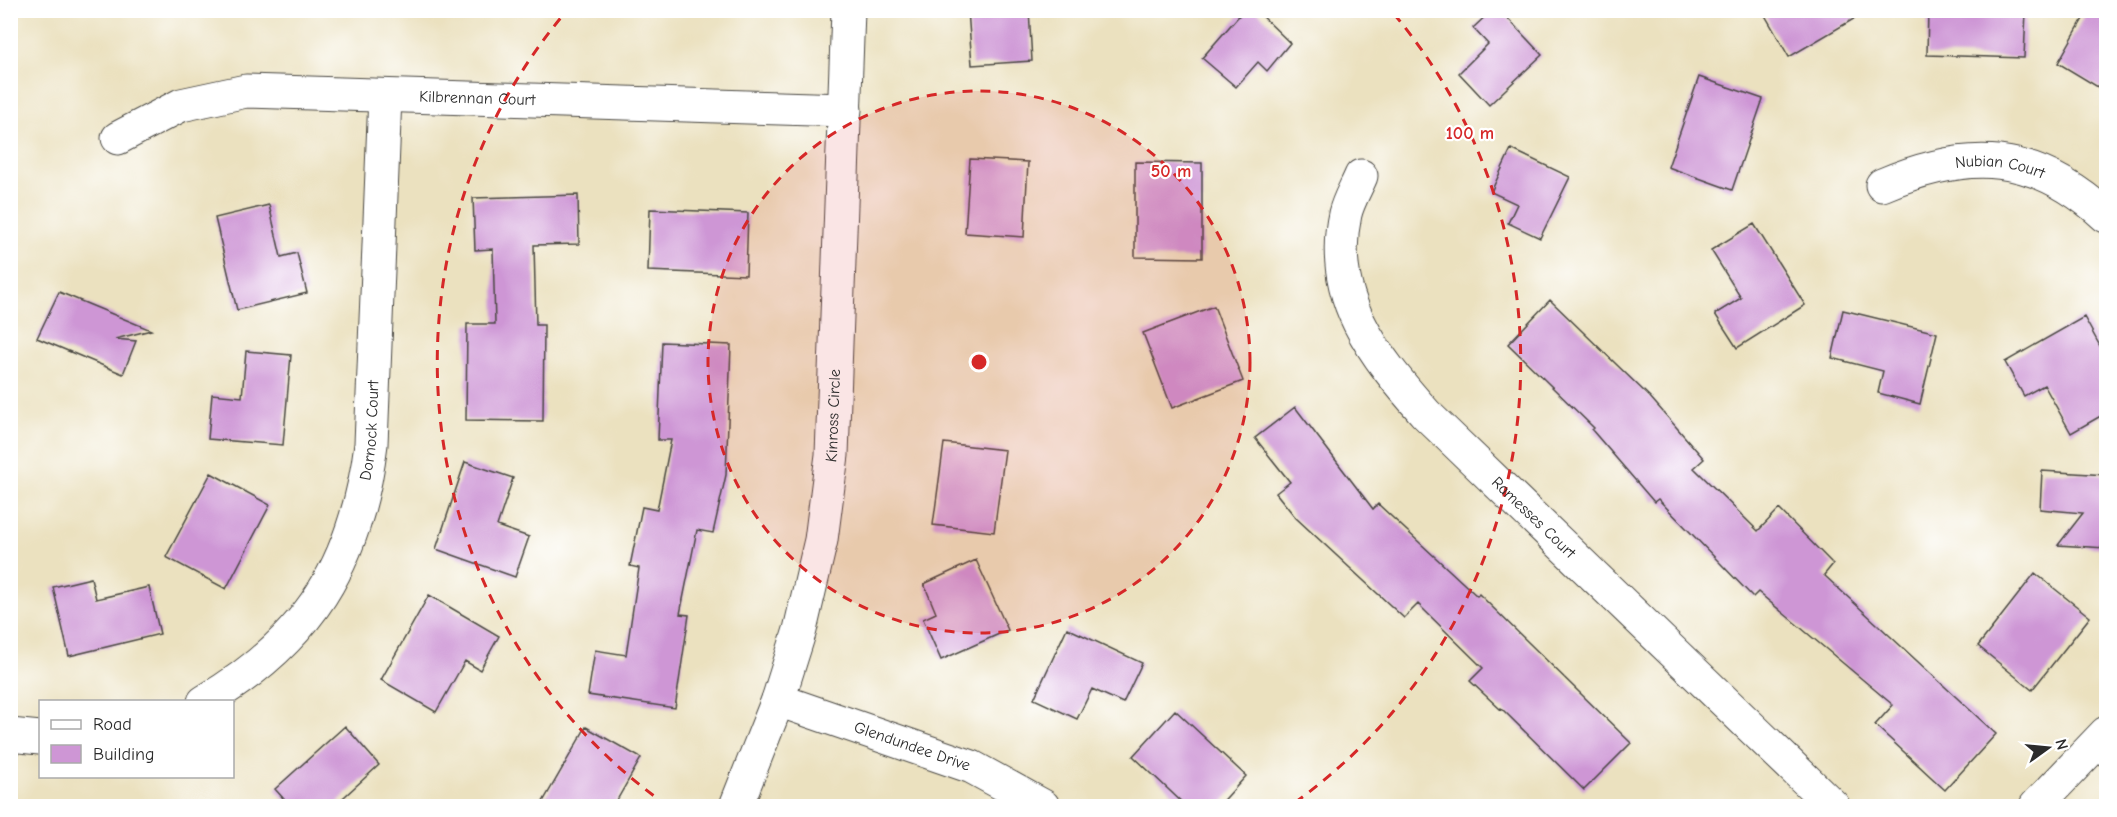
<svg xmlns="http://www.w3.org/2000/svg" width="2117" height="817" font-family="'Comic Neue',sans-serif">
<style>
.building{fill:#ce96d5}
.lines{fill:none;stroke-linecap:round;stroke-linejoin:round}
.minor-casing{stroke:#484641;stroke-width:35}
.minor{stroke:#fff;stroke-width:33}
.ring{fill:none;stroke:#d62828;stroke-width:3;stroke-dasharray:10 8}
.labels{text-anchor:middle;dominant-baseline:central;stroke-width:4.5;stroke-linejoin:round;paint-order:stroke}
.street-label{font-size:16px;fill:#2b2b2b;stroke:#fff}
.centre{fill:#d62828;stroke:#fff;stroke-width:3}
.ring-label{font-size:18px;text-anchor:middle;font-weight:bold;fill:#d62828;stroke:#fff;stroke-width:4.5;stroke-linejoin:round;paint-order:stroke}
</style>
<rect width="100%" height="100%" fill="#fff"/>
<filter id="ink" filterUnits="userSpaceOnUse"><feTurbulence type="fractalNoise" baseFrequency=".0167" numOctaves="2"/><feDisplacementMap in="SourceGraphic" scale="12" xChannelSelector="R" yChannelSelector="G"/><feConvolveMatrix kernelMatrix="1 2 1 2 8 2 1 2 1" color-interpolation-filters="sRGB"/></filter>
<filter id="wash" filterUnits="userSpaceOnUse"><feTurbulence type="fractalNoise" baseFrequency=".008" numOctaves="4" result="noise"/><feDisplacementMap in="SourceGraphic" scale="24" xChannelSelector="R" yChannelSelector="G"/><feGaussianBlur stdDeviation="1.35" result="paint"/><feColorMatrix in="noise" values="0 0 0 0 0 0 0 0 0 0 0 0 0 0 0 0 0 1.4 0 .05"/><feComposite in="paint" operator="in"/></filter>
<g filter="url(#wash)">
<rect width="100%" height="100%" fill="#ebe1bf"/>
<g id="blocks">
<!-- building -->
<path class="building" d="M 968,10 L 1029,10 L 1032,61 L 972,65 Z
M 1244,10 L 1256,10 L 1290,43 L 1267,71 L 1258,62 L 1236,87 L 1202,58 Z
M 1492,10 L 1500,10 L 1542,55 L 1489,105 L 1459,73 L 1488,44 L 1473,28 Z
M 1762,10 L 1869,10 L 1789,57 Z
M 1928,10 L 2026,10 L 2024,58 L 1927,55 Z
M 2088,10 L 2106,10 L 2106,92 L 2058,63 Z
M 1699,77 L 1763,99 L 1732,190 L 1668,167 Z
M 1511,149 L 1570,177 L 1540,238 L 1508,223 L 1517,204 L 1491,192 Z
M 970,159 L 1028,162 L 1024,237 L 965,233 Z
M 1135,162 L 1202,163 L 1202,258 L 1135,257 Z
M 578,195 L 579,244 L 534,245 L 536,325 L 544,325 L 543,421 L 466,420 L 467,324 L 495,324 L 493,249 L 475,250 L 473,198 Z
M 269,205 L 281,257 L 297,253 L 307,293 L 237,310 L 215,218 Z
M 650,209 L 748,213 L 746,275 L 648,271 Z
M 1754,224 L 1805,305 L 1737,348 L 1715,314 L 1741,298 L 1711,250 Z
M 59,292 L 151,330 L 115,339 L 136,341 L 123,374 L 37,338 Z
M 1550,300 L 1650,397 L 1704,459 L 1694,468 L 1758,531 L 1779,509 L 1833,564 L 1824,575 L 1996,734 L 1945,790 L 1875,725 L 1893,705 L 1758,592 L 1753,597 L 1658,499 L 1654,502 L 1592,430 L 1594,428 L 1508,344 Z
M 1214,306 L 1243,381 L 1172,408 L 1143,333 Z
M 1843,310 L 1937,333 L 1920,404 L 1878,393 L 1883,371 L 1832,358 Z
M 2084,317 L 2106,357 L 2106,413 L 2071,433 L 2044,385 L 2024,396 L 2005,362 Z
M 662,342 L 731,345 L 726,475 L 713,533 L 697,530 L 680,614 L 689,615 L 675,708 L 588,695 L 595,650 L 626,655 L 639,568 L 630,566 L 642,507 L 657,510 L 671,440 L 658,440 Z
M 246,351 L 291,355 L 283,445 L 208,439 L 212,394 L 242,397 Z
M 1295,407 L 1373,509 L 1378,504 L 1477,596 L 1479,594 L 1631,743 L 1584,790 L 1501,708 L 1500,709 L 1470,681 L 1483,668 L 1418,604 L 1404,618 L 1296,518 L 1276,493 L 1290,482 L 1255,438 Z
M 944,443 L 1005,450 L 994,532 L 933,525 Z
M 465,462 L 513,478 L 497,526 L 529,537 L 515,577 L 436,549 Z
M 2042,471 L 2106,475 L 2106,548 L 2058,545 L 2083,513 L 2040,509 Z
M 211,473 L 270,505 L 226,589 L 166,557 Z
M 976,560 L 1008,630 L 941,660 L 923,619 L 936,613 L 924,584 Z
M 2035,573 L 2090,617 L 2032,690 L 1978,646 Z
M 91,578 L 96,599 L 149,587 L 160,634 L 69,656 L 53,587 Z
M 429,595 L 499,636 L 480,670 L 465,661 L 436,712 L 381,680 Z
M 1067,628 L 1142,663 L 1123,703 L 1092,689 L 1077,719 L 1034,699 Z
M 1175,710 L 1246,776 L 1218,807 L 1187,807 L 1133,756 Z
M 345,726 L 379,765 L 333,807 L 291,807 L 275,789 Z
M 586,727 L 641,758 L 613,807 L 540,807 Z"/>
</g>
</g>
<g filter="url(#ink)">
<use href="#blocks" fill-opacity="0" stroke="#484641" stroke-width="1.5"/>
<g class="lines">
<defs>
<g id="minor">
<path id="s1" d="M 118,138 L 181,105 L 246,91 L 845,110"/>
<path id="s2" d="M 1361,176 C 1356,188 1348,201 1345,214 C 1327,297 1374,355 1426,414 L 1833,806"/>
<path id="s3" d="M 1882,185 C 1969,148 2035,151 2106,216"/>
<path id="s4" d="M 778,700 L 972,767 L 1043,806"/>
<path id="s5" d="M 204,702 C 309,640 356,564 371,444 L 385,96"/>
<path d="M 10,735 L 40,738"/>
<path id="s6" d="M 736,806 L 778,700 L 800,630 L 821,540 L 832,455 L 848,10"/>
<path d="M 2036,806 L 2106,733"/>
</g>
</defs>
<!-- minor casing -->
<use href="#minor" class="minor-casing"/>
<!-- minor -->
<use href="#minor" class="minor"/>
</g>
</g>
<!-- distance rings -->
<circle cx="979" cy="362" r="271" fill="#d62828" fill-opacity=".12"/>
<g class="ring">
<circle cx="979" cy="362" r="271"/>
<path d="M668 806A542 542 0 0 1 564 14M1394 14A542 542 0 0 1 1290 806"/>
</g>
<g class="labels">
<!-- street labels -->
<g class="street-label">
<text stroke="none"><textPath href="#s1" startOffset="369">Kilbrennan Court</textPath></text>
<text stroke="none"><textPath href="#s3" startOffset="122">Nubian Court</textPath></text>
<text stroke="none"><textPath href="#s6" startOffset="405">Kinross Circle</textPath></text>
<text stroke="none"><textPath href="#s5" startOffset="334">Dornock Court</textPath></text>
<text stroke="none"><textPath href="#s2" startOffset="416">Ramesses Court</textPath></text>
<text stroke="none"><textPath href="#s4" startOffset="142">Glendundee Drive</textPath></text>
</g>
</g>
<circle cx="979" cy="362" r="9" class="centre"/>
<g class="ring-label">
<text x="1470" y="139">100 m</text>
<text x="1171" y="177">50 m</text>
</g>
<!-- margin -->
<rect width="2117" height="817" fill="none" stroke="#fff" stroke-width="36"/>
<!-- legend -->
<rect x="39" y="700" width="195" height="78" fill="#ffffff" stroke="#aaaaaa" stroke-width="1.5"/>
<rect x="51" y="720" width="30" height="9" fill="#ffffff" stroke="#aaaaaa" stroke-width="1.5"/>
<text x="93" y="730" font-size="18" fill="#2b2b2b">Road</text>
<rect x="51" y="745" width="30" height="18" fill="#ce96d5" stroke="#aaaaaa" stroke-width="1.5"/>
<text x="93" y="760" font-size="18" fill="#2b2b2b">Building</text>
<!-- north arrow -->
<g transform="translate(2048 748) rotate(75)" stroke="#ffffff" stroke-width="4.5" paint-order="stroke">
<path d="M0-4.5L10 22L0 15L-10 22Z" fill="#2b2b2b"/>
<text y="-9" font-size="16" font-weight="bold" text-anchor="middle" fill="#2b2b2b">N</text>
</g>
</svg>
